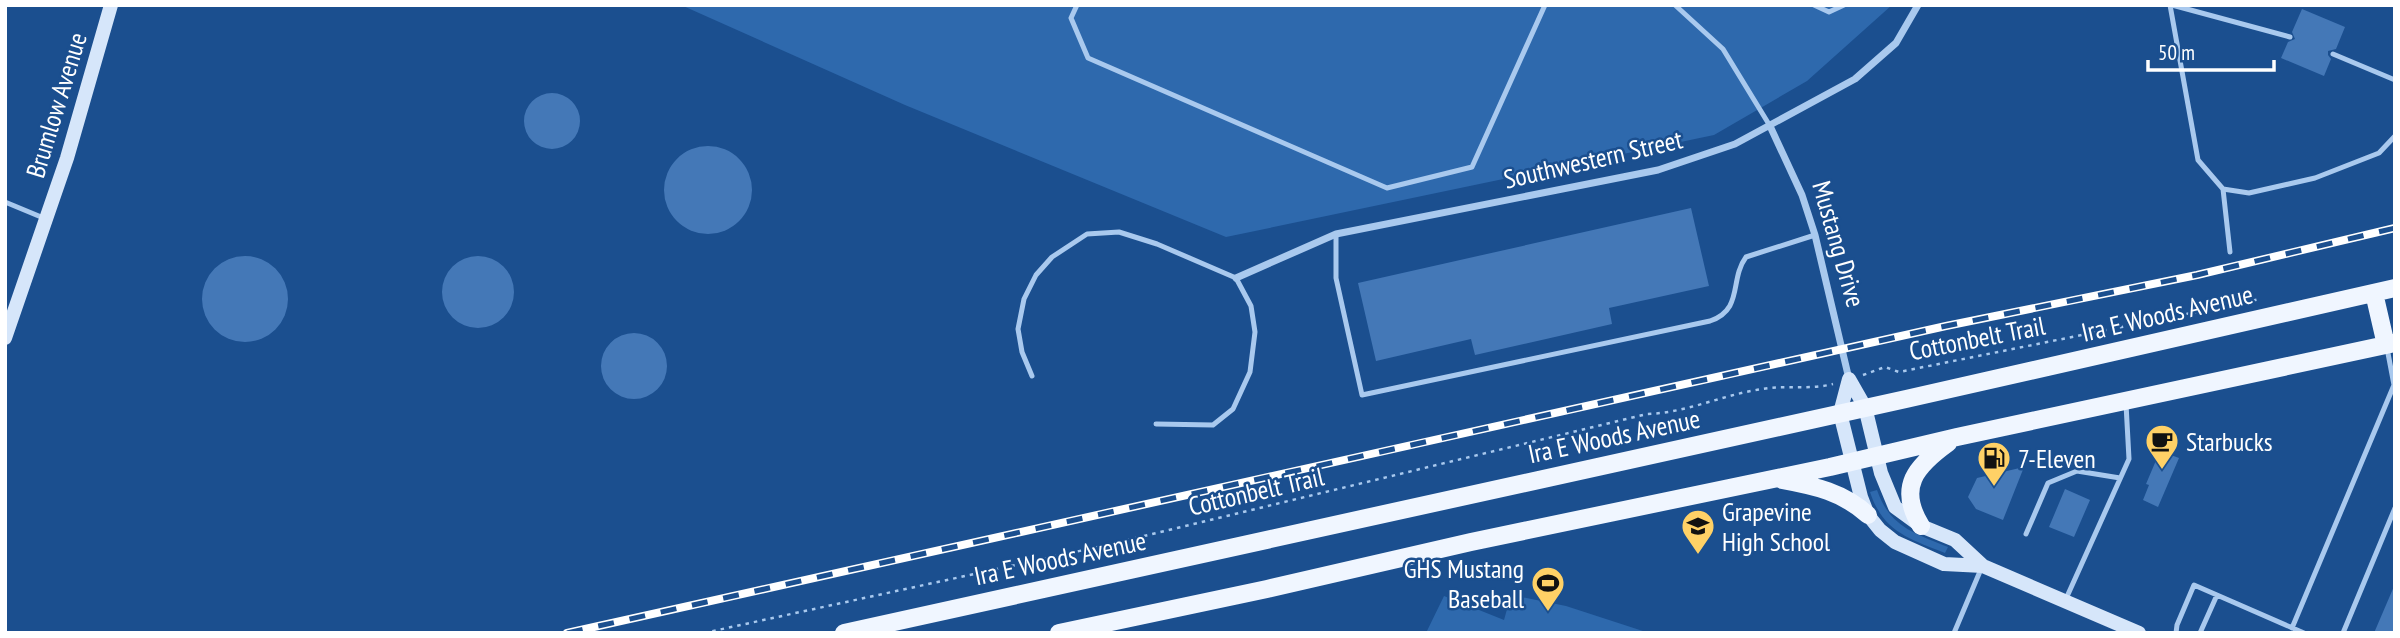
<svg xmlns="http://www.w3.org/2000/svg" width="2400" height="638" font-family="'PT Sans Narrow',sans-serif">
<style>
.green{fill:#2e69ad}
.building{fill:#4478b7}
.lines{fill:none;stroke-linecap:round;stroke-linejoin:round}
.path{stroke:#a9c9ee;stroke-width:2.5;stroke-dasharray:3.5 5;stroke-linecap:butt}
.lane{stroke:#a9c9ee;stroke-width:5}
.street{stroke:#a9c9ee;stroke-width:7}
.secondary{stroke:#d6e6fa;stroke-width:14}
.primary{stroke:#f0f6ff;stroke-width:18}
.rail-casing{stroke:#fff;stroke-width:8}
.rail{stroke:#1b4f8f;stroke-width:5;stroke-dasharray:16;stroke-linecap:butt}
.labels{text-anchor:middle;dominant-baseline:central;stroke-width:5;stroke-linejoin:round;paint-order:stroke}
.street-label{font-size:26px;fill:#fff;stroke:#1b4f8f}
.poi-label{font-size:26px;fill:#fff;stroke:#1b4f8f;text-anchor:start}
</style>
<rect width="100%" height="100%" fill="#1b4f8f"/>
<!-- green -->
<path class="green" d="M 681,5 L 1892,5 L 1807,81 L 1714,135 L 1226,237 L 905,105 Z
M 1877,490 C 1890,527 1914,533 1948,547 L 1945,553 C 1910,539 1883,532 1870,492 Z
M 1511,595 L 1566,606 L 1649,633 L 1426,633 L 1444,596 L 1504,620 Z"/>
<!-- building -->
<path class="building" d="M 2302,9 L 2345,27 L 2336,49 L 2328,51 L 2328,55 L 2331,59 L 2324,76 L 2281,58 L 2288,42 L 2295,39 L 2292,32 Z
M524 121a28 28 0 1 1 56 0a28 28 0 1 1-56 0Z
M664 190a44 44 0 1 1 88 0a44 44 0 1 1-88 0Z
M 1691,208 L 1709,286 L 1609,308 L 1612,324 L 1475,355 L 1471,339 L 1376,361 L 1358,283 Z
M202 299a43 43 0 1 1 86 0a43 43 0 1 1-86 0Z
M442 292a36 36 0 1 1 72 0a36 36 0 1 1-72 0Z
M601 366a33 33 0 1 1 66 0a33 33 0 1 1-66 0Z
M 2160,451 L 2179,458 L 2158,507 L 2143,500 L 2149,485 L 2146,484 Z
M 2024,467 L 2003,520 L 1976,509 L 1968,497 L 1977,478 Z
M 2065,489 L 2090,500 L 2074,537 L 2049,527 Z
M 2395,584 L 2395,633 L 2374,633 Z"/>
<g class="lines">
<!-- path -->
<path class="path" d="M 1863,375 L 1885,367 L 1899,372 L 2260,299
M 704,633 L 1107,545 L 1647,414 C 1687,413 1724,394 1763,389 C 1787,385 1810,390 1833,384"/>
<!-- lane -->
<path class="lane" d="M 1077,5 L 1071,18 L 1088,58 L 1387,188 L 1472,167 L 1545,5
M 1675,5 L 1723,49 L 1770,126
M 1814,5 L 1829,12 L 1844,5
M 2170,5 L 2198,160 L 2223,189 L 2249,193 L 2315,178 L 2379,153 L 2395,136
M 2172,5 L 2290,37
M 2333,54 L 2395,80
M 2223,189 L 2230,252
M 5,202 L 46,219
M 1336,234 L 1336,278 L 1362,395 L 1710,321 C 1744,309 1729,280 1746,257 L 1815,235
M 1032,376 L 1022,352 L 1018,329 L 1024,299 L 1036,275 L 1052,257 L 1087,234 L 1119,232 L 1157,244 L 1236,278 L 1251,306 L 1255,332 L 1250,372 L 1233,409 L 1213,425 L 1156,424
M 2026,534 L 2048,483 L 2077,471 L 2120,478
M 2065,601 L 2129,459 L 2126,404
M 2292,628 L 2394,385 L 2387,348
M 1954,633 L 1981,569
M 2176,633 L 2177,625 L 2194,585 L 2304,633
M 2200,633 L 2217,595
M 2343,633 L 2395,508"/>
<!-- street -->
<path class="street" d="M 1770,126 L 1802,195 L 1815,235 L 1849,379
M 1236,278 L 1336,234 L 1658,170 L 1735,144 L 1855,79 L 1896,43 L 1918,5"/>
<!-- secondary -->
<path class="secondary" d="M 5,338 L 67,158 L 111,5
M 1849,379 L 1840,413 L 1861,497 L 1868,515 L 1880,530 L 1895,542 L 1944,564 L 1983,566 L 2139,633
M 1849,379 L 1865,407 L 1881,473 L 1895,507 L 1921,526 L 1955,540 L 1983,566"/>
<!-- primary -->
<path class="primary" d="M 2374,293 L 2386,345
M 1782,480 C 1815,486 1843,492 1868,515
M 1921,526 C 1897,487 1916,466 1948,443
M 844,633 L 1906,399 L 2395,288
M 1059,633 L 1267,589 L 1471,542 L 1830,467 L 1957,437 L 2395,343"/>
<defs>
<path id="rail" d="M 567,633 L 1946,326 L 2197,275 L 2395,228"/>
</defs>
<!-- rail casing -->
<use href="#rail" class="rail-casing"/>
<!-- rail -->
<use href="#rail" class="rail"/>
</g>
<!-- icons -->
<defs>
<symbol id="cafe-pin" viewBox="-11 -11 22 30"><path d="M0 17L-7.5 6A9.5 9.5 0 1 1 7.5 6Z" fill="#ffd166" stroke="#1b4f8f"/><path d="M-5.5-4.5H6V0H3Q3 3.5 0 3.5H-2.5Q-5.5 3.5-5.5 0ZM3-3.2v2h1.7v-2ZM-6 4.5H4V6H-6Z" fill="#111"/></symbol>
<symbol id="fuel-pin" viewBox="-11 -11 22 30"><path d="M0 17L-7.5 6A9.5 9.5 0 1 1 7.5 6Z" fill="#ffd166" stroke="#1b4f8f"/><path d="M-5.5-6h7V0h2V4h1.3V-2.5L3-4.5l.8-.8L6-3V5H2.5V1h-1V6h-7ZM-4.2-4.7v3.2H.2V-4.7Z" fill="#111"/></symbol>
<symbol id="school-pin" viewBox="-11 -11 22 30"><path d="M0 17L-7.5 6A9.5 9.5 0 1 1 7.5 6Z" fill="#ffd166" stroke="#1b4f8f"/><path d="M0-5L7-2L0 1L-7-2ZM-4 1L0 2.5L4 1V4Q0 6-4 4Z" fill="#111"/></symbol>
<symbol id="stadium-pin" viewBox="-11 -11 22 30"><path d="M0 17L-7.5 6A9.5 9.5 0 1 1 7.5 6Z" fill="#ffd166" stroke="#1b4f8f"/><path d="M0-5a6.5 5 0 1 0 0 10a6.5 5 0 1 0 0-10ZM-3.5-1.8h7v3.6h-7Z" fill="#111"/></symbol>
</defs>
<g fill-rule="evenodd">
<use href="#cafe-pin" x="2143" y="422" width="38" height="52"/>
<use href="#fuel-pin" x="1975" y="439" width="38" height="52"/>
<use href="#school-pin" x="1679" y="507" width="38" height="52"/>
<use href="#stadium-pin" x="1529" y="564" width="38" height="52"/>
</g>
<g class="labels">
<!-- street labels -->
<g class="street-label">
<text transform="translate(56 105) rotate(-73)">Brumlow Avenue</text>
<text transform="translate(1593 159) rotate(-13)">Southwestern Street</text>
<text transform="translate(1839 244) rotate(74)">Mustang Drive</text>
<text transform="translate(2167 313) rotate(-13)">Ira E Woods Avenue</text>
<text transform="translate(1977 338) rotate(-11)">Cottonbelt Trail</text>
<text transform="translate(1614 436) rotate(-12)">Ira E Woods Avenue</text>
<text transform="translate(1256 491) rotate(-13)">Cottonbelt Trail</text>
<text transform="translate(1060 558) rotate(-12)">Ira E Woods Avenue</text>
</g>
<!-- poi labels -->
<g class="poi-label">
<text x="2186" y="441">Starbucks</text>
<text x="2018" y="458">7-Eleven</text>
<text x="1722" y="511">Grapevine<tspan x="1722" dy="30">High School</tspan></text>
<text x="1524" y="568" text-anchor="end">GHS Mustang<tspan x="1524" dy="30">Baseball</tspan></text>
</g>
</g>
<!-- border -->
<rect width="2400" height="638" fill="none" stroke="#ffffff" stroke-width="14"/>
<!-- scale -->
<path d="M2148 60v10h126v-10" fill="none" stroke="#ffffff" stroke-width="3.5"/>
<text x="2158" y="60" font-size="21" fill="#ffffff" stroke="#1b4f8f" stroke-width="5" paint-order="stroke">50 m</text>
</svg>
